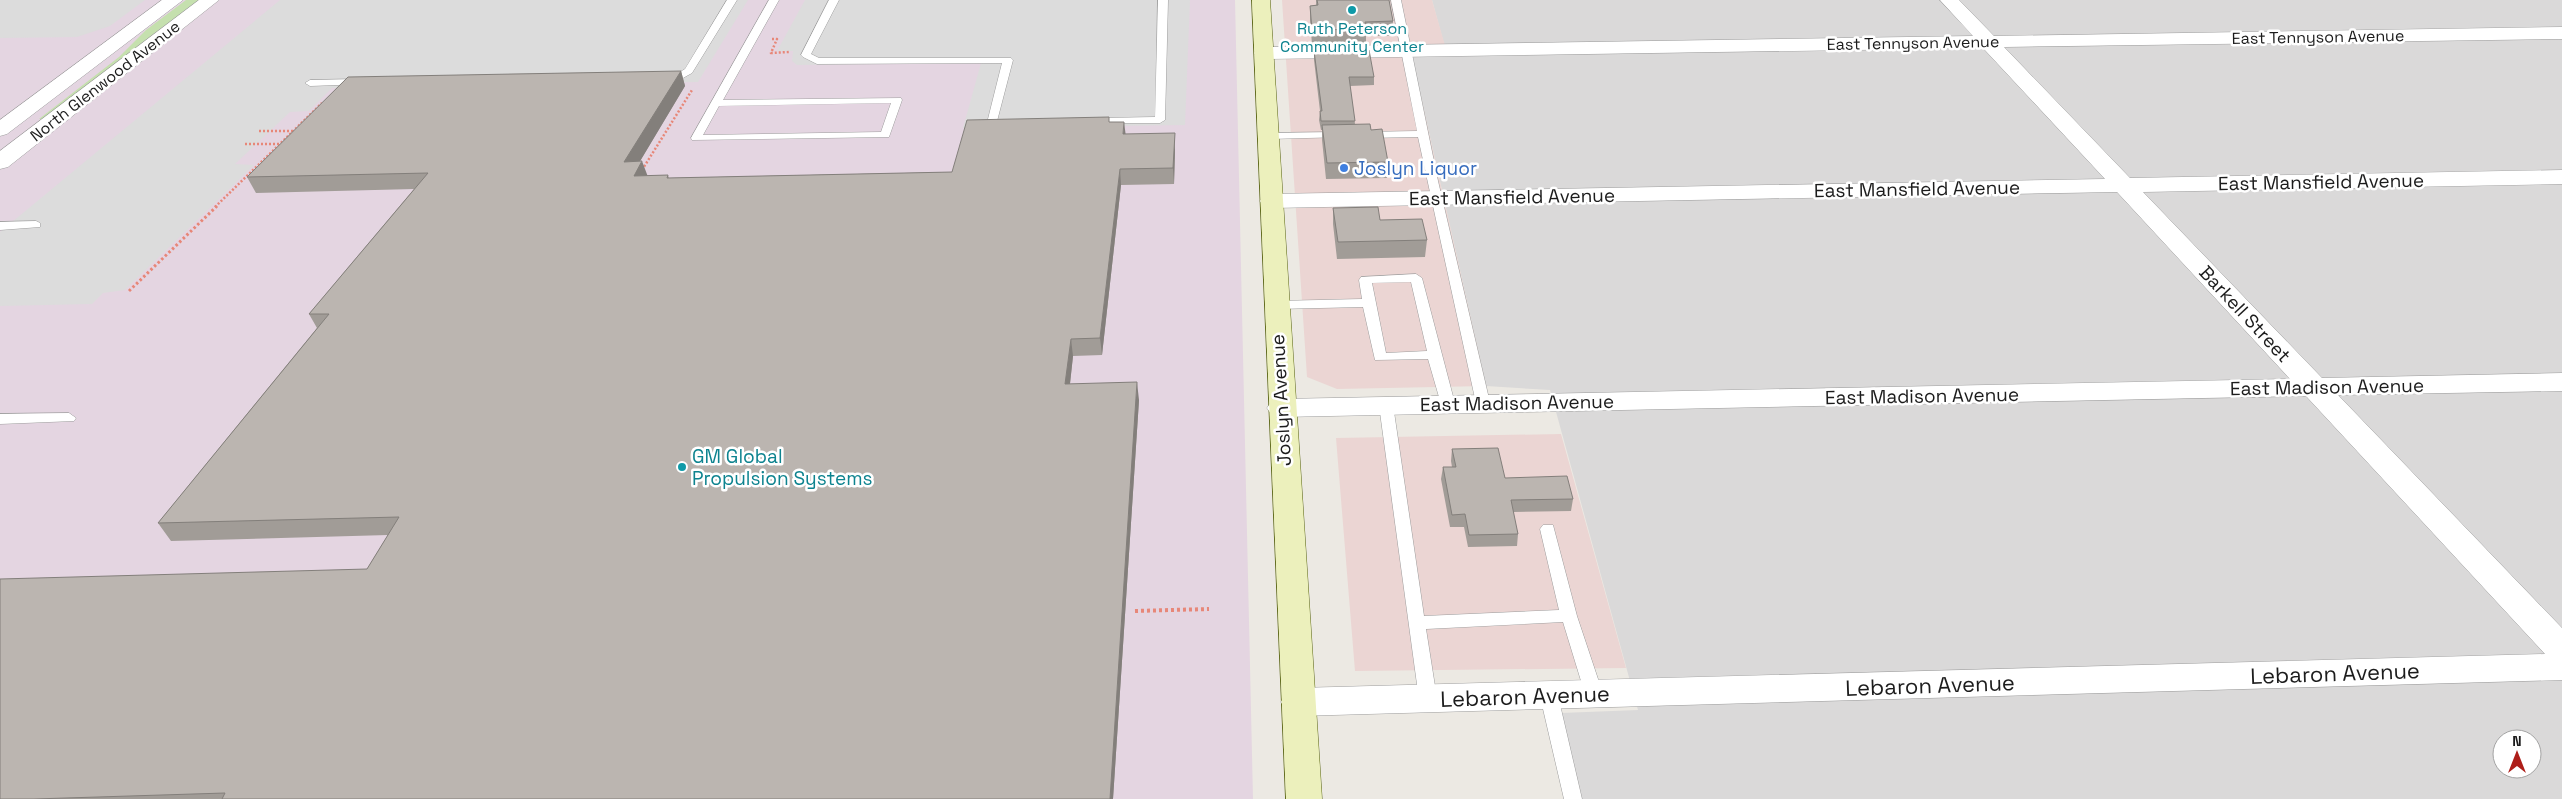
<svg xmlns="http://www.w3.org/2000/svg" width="2562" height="799" font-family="'Space Grotesk',sans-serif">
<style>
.residential{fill:#dad9d9;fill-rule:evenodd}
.commercial{fill:#ebd5d3}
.industrial{fill:#e4d5e1}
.grass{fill:#c5e0ae}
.parking{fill:#dcdcdc}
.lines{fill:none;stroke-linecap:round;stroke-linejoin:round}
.lane-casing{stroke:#9d9d9d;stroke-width:1}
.street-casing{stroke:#9d9d9d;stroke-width:1}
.secondary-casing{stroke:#586312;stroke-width:1}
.path-far2{stroke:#e78778;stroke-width:2.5;stroke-dasharray:2 2;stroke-linecap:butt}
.path-far1{stroke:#e78778;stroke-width:3;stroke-dasharray:2.5 2.5;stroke-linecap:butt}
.path{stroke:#e78778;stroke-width:4;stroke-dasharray:3 3;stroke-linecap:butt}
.lane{fill:#fff;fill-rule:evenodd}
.street{fill:#fff;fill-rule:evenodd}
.secondary{fill:#ecf0bc;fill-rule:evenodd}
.wall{fill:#a19c97}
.shaded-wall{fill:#837f7b}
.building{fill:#bbb5b0;stroke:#837f7b}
.culture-dot{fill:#0f9aa8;stroke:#fff;stroke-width:2}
.shop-dot{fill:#3f7fe0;stroke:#fff;stroke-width:2}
.labels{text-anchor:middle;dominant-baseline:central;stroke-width:5;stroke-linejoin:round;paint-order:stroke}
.far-culture-label{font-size:16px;fill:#0d838f;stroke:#fff}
.far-street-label{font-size:16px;fill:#1c1c1c;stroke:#fff}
.shop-label{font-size:19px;fill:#366cbe;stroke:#fff;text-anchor:start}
.street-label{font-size:19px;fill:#1c1c1c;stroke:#fff}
.culture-label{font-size:19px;fill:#0d838f;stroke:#fff;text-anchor:start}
.near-street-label{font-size:22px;fill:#1c1c1c;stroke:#fff}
</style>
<rect width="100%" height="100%" fill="#ece9e3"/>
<!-- residential -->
<path class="residential" d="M 1432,0 L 2562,0 L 2562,799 L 1581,799 L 1561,713 L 1638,710 L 1550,390 L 1486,386 L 1412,57 L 1447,55 ZM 2502,739 L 2532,739 L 2532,769 L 2502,769 Z"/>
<!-- commercial -->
<path class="commercial" d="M 1282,0 L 1432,0 L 1448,56 L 1412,57 L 1486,386 L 1337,389 L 1307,377 Z
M 1561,434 L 1626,668 L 1355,671 L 1336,438 Z"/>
<!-- industrial -->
<path class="industrial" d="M 0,0 L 1235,0 L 1253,799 L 0,799 Z"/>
<!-- grass -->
<path class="grass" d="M 186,0 L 199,0 L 43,119 L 39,119 L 119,57 L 146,30 Z"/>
<!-- parking -->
<path class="parking" d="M 0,0 L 145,0 L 110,26 L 77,37 L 0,38 Z
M 280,0 L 748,0 L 698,82 L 332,88 L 309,111 L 290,112 L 235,164 L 254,165 L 125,290 L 103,293 L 92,304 L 0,306 L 0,232 Z
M 805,0 L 1190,0 L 1185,125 L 963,128 L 981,63 L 797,65 L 792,61 L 793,51 L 777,51 Z"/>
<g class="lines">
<defs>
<path id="lane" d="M 727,0 L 737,0 L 692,73 L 683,78 L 660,79 L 660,75 L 680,72 L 685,69 Z
M 769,0 L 779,0 L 723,100 L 901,98 L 902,100 L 889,137 L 692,140 L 691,138 ZM 891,103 L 881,132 L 703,135 L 719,106 Z
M 829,0 L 839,0 L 811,54 L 819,58 L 1011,58 L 1013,60 L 996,125 L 988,125 L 987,123 L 1002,63 L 817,64 L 803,57 L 801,55 Z
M 1158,0 L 1168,0 L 1165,120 L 1160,123 L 1098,123 L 1097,121 L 1102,118 L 1155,117 Z
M 1391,0 L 1401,0 L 1438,181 L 1490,403 L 1483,407 L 1476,403 L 1418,137 L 1364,138 L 1359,135 L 1364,132 L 1417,131 Z
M 361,79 L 365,80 L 365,84 L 310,86 L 305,83 L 310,80 Z
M 1340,132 L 1345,135 L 1344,137 L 1268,139 L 1263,136 L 1268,133 Z
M 36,221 L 40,223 L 40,227 L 0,230 L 0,222 Z
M 1416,274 L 1422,278 L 1455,404 L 1448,408 L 1441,404 L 1428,359 L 1375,360 L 1363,307 L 1276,309 L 1270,305 L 1276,301 L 1362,299 L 1359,280 L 1361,277 ZM 1411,282 L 1427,351 L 1386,353 L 1372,283 Z
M 1386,401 L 1393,405 L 1424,616 L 1559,610 L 1540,529 L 1543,525 L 1553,525 L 1577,616 L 1603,694 L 1600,699 L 1594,701 L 1588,699 L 1585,694 L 1563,622 L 1426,629 L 1437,699 L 1434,704 L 1428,706 L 1422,704 L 1419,699 L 1379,405 Z
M 69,413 L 76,418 L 74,421 L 0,424 L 0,414 Z
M 1549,689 L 1555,691 L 1558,696 L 1582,799 L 1564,799 L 1540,696 L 1543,691 Z"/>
<path id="street" d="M 162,0 L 183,0 L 7,134 L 0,136 L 0,120 Z
M 199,0 L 219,0 L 8,167 L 0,169 L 0,151 Z
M 1940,0 L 1959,0 L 1994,36 L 2562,27 L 2562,39 L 2004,47 L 2130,178 L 2562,170 L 2562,184 L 2143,192 L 2322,378 L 2562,373 L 2562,391 L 2338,395 L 2562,628 L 2562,680 L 1298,716 L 1286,712 L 1281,702 L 1286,692 L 1298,688 L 2545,654 L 2306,396 L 1281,417 L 1271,414 L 1267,408 L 1271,402 L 1281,399 L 2290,379 L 2117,192 L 1271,208 L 1263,206 L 1260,201 L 1263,196 L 1271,194 L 2105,179 L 1983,48 L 1264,59 L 1257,57 L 1254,53 L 1257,49 L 1264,47 L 1973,36 Z"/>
<path id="secondary" d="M 1252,0 L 1270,0 L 1322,799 L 1286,799 Z"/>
</defs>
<!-- lane casing -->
<use href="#lane" class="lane-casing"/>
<!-- street casing -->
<use href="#street" class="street-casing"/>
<!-- secondary casing -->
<use href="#secondary" class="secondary-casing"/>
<!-- path-far2 -->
<path class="path-far2" d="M 772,39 L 777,39 L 771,53 L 789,52
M 259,131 L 294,131
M 245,144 L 280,144
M 642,170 L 692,90
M 215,207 L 322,103"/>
<!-- path-far1 -->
<path class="path-far1" d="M 129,291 L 217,206"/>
<!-- path -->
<path class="path" d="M 1135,611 L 1209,609"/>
<!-- lane -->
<use href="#lane" class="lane"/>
<!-- street -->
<use href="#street" class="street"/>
<!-- secondary -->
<use href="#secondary" class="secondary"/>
</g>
<!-- wall -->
<path class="wall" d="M 1316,0 L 1389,0 L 1393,21 L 1392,36 L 1366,36 L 1366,44 L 1312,44 L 1310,20 L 1310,6 L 1316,5 Z
M 1314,51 L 1374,77 L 1374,85 L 1350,86 L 1355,124 L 1371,130 L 1388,162 L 1387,178 L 1326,179 L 1322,140 L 1322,130 L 1321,130 L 1319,120 L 1320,111 L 1314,60 Z
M 681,71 L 685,86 L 640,161 L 647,176 L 668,175 L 669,178 L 952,172 L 1110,122 L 1125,134 L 1175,149 L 1174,184 L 1121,185 L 1102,355 L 1073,356 L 1070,384 L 1139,400 L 1113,799 L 0,799 L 367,569 L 388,535 L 171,541 L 158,523 L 317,328 L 309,314 L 414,189 L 256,193 L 247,177 Z
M 1333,208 L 1380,220 L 1427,240 L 1425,257 L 1337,259 L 1333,224 Z
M 1452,449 L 1505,478 L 1573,499 L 1571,511 L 1513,512 L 1518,534 L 1517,546 L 1468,547 L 1464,527 L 1450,527 L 1441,479 L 1443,467 L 1452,467 L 1451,461 Z"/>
<!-- shaded-wall -->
<path class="shaded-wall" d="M 681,71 L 685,86 L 630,178 L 624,162 Z
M 1124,122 L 1126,137 L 1123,134 Z
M 1175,133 L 1175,149 L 1174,184 L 1173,168 Z
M 642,161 L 648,177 L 634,176 Z
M 1120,169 L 1121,185 L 1102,355 L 1100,338 Z
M 1071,339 L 1073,356 L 1068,401 L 1065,384 Z
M 1137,382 L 1139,400 L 1113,799 L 1110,799 Z"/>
<!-- building -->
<path class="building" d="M 1317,0 L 1389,0 L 1393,21 L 1365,22 L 1366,29 L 1312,30 L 1310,6 L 1318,5 Z
M 1369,50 L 1374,77 L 1349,77 L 1355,121 L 1321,121 L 1320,111 L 1322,111 L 1314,51 Z
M 681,71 L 624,162 L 642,161 L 634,176 L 668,175 L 667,178 L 952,172 L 967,120 L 1109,117 L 1109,122 L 1124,122 L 1123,134 L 1175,133 L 1173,168 L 1120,169 L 1100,338 L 1071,339 L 1065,384 L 1137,382 L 1110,799 L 222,799 L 225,793 L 34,799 L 0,799 L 0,579 L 367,569 L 399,517 L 158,523 L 329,314 L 309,314 L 428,173 L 247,177 L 348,77 Z
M 1370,124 L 1371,130 L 1382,129 L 1388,162 L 1327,163 L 1322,125 Z
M 1378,207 L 1380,220 L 1422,219 L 1427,240 L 1338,242 L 1333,208 Z
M 1498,448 L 1505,478 L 1567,476 L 1573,499 L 1511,500 L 1518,534 L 1469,535 L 1465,514 L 1452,515 L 1443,467 L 1456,467 L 1452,449 Z"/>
<!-- markers -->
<g class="culture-dot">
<circle cx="1352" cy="10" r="5"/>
<circle cx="682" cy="467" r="5"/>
</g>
<circle class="shop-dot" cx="1344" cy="168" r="5"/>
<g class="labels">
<!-- far-culture labels -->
<g class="far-culture-label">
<text x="1352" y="28">Ruth Peterson<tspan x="1352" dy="18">Community Center</tspan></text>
</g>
<!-- far-street labels -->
<g class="far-street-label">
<text transform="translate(2318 37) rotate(-1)">East Tennyson Avenue</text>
<text transform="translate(1913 43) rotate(-1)">East Tennyson Avenue</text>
<text transform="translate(105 81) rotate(-38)">North Glenwood Avenue</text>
</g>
<!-- shop labels -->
<g class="shop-label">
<text x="1354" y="168">Joslyn Liquor</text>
</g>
<!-- street labels -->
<g class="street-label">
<text transform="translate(2321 182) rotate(-1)">East Mansfield Avenue</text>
<text transform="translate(1917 189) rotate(-1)">East Mansfield Avenue</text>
<text transform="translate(1512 197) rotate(-1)">East Mansfield Avenue</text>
<text transform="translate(2245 314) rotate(47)">Barkell Street</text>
<text transform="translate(2327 387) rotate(-1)">East Madison Avenue</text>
<text transform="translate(1922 396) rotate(-1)">East Madison Avenue</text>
<text transform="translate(1281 400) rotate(-93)">Joslyn Avenue</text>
<text transform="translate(1517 403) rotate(-1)">East Madison Avenue</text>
</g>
<!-- culture labels -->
<g class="culture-label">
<text x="692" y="456">GM Global<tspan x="692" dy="22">Propulsion Systems</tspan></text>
</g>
<!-- near-street labels -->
<g class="near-street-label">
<text transform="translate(2335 673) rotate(-2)">Lebaron Avenue</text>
<text transform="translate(1930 685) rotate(-2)">Lebaron Avenue</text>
<text transform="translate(1525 696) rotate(-2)">Lebaron Avenue</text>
</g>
</g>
<!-- north arrow -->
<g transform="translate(2517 754)"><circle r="24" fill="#ffffff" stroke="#a4a4a4"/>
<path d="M0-4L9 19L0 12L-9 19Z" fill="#ae1e19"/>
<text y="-8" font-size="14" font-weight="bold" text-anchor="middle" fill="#1c1c1c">N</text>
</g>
</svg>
